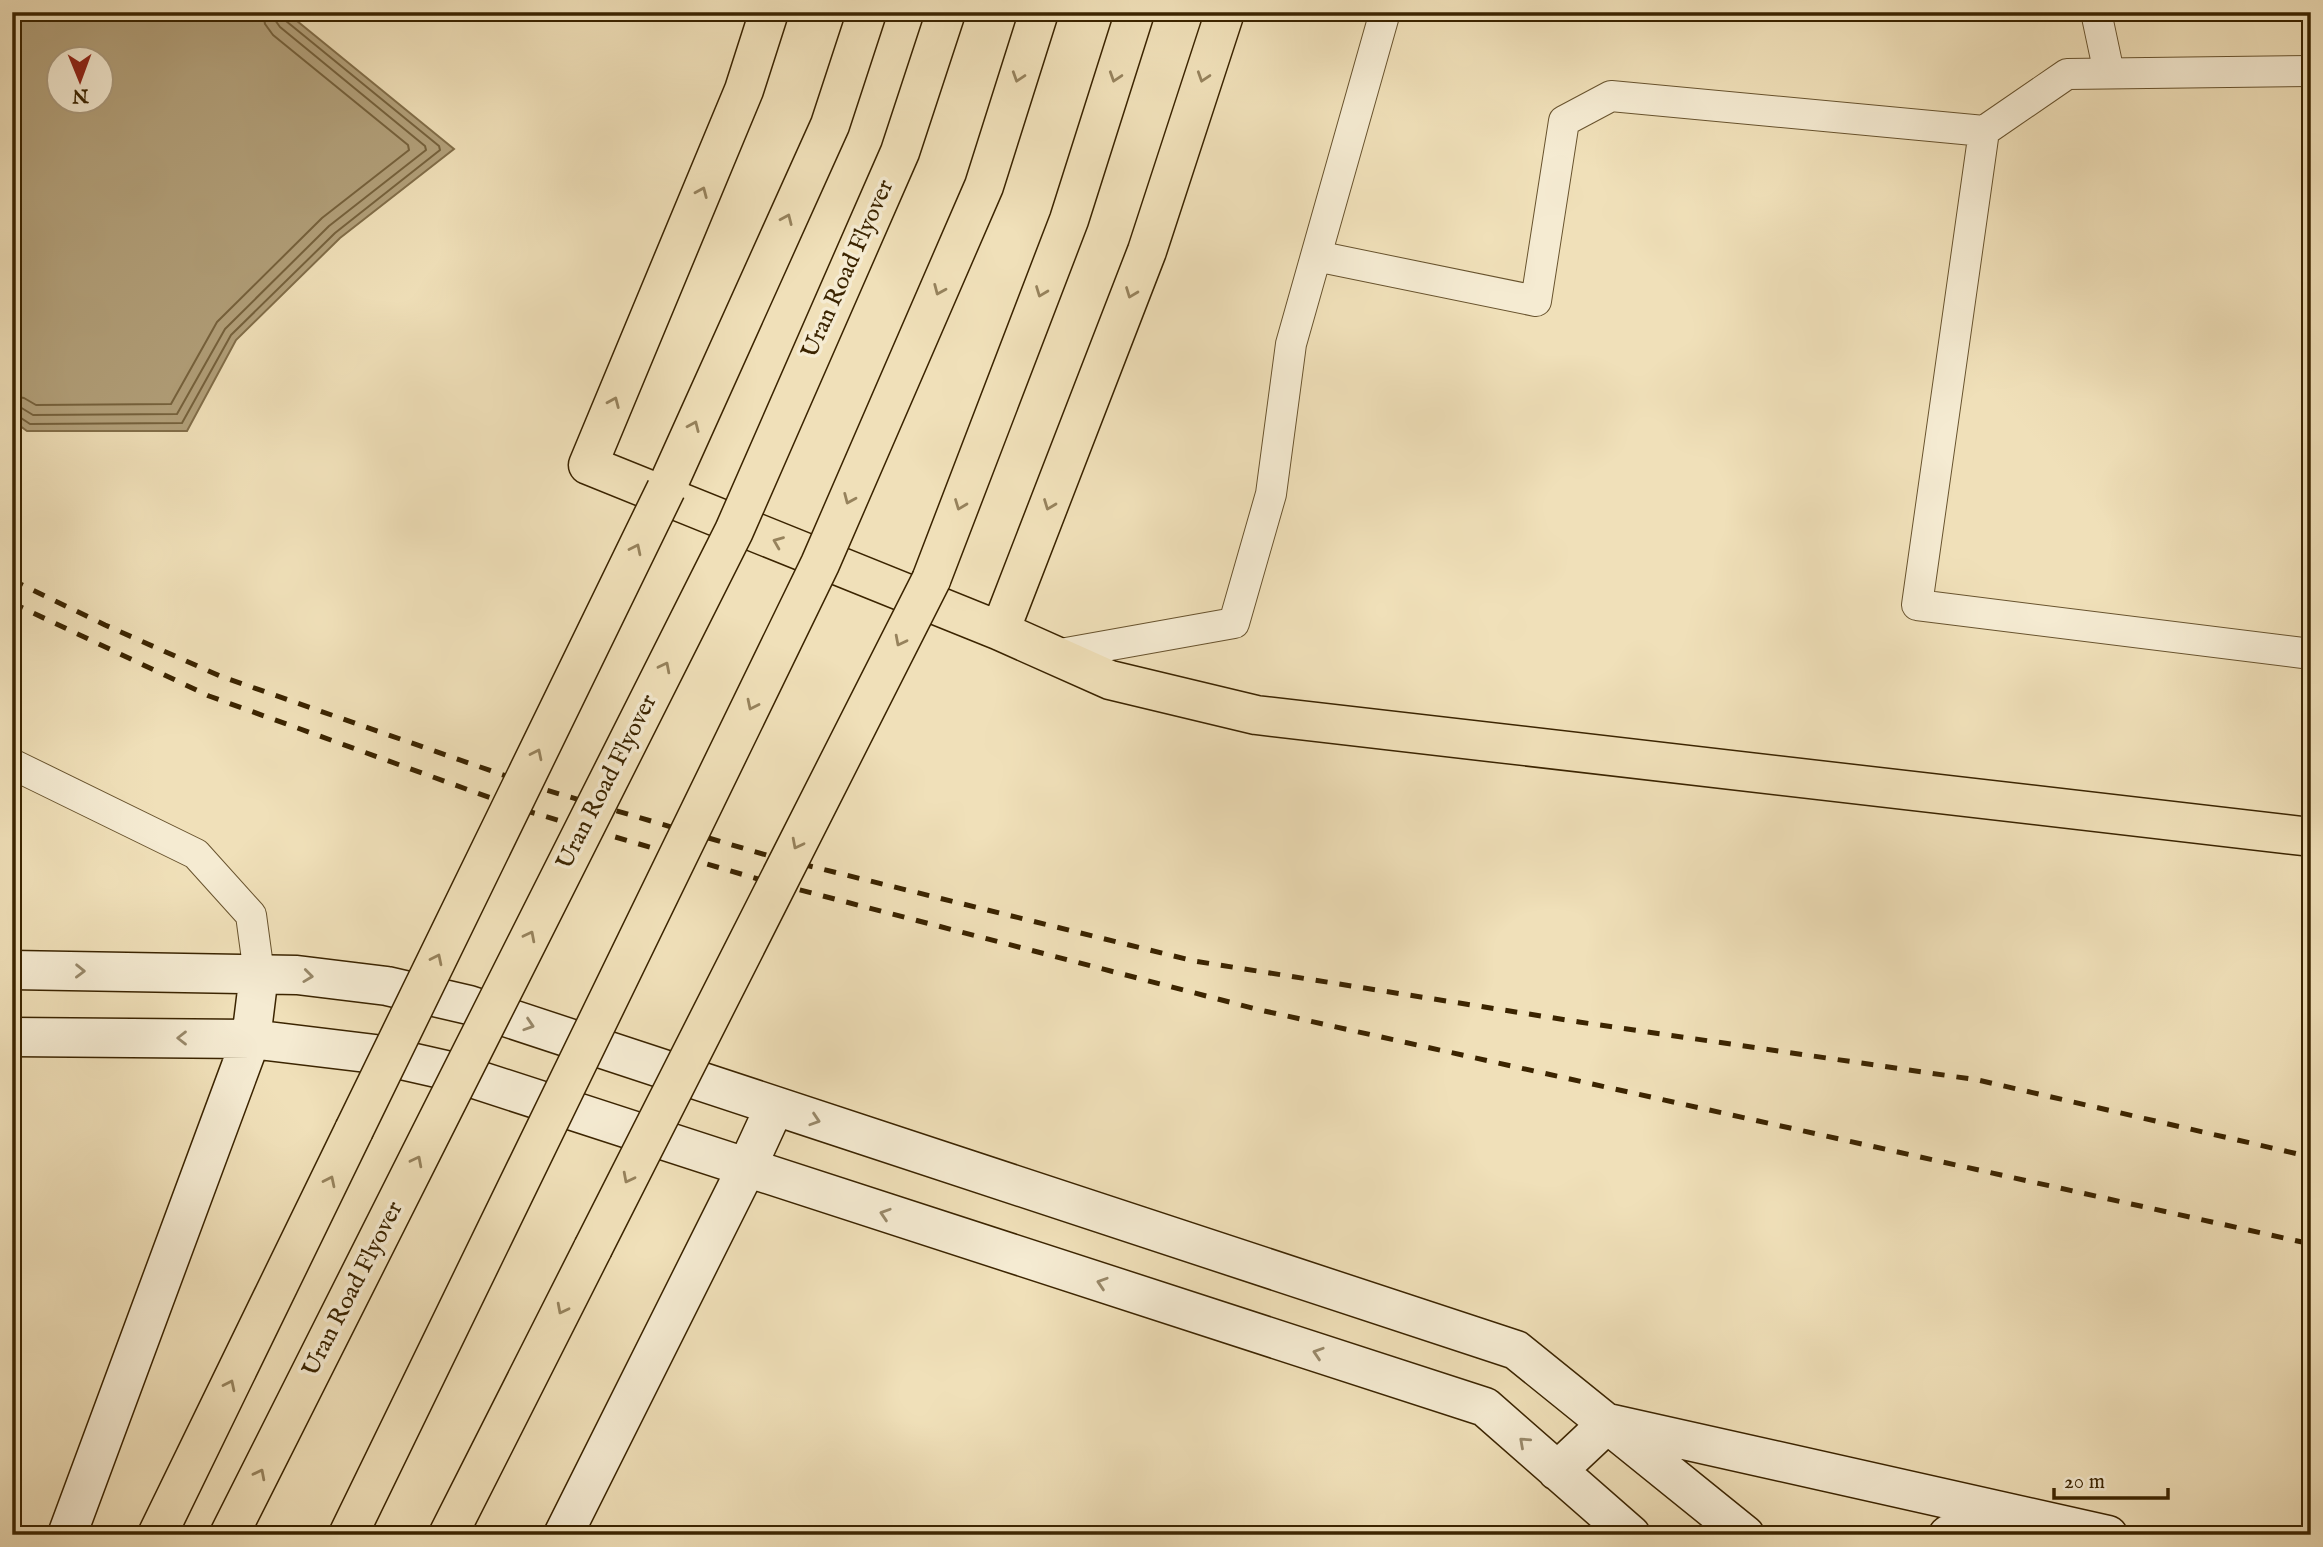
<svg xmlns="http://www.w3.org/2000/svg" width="2323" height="1547" font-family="'IM FELL English',serif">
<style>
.water{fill:#b2a07a;stroke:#826e49;stroke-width:2;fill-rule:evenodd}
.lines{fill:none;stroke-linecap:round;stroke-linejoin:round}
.shore{stroke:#76623d;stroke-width:2}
.street-casing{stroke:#68532e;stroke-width:32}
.secondary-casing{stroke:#3b2400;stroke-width:41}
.primary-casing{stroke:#3b2400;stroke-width:41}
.highway-casing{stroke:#3b2400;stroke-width:41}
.street{stroke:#f5ebd2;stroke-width:30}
.secondary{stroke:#f5ebd2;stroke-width:38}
.primary{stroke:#f0e0b9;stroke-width:38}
.highway{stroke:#f0e0b9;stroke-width:38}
.rail{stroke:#3b2400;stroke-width:5;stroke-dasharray:12 12;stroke-linecap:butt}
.highway-bridge-casing{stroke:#3b2400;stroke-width:41;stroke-linecap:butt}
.highway-bridge{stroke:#f0e0b9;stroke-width:38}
.oneway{stroke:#96825c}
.oneway2{stroke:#988869}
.labels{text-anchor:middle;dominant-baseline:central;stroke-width:7;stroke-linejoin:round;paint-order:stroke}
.street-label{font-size:24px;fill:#3b2400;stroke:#f5ebd2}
</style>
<rect width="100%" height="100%" fill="#f0e0b9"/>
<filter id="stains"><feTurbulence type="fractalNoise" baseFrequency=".00286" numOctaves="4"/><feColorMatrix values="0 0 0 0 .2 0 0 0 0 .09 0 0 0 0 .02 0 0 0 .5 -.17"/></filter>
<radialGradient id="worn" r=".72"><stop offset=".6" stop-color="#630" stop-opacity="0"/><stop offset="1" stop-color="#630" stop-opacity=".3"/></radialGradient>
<!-- water -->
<path class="water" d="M 12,12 L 286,12 L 454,149 L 340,238 L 236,340 L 187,431 L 27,431 L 12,420 ZM 60,60 L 102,60 L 102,102 L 60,102 Z"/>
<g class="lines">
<!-- shore -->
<path class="shore" d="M 12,396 L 24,398 L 36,405 L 171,404 L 217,322 L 322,218 L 409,150 L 408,145 L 273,35 L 265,24 L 263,12
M 12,406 L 20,407 L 33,415 L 177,414 L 225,329 L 329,226 L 426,150 L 425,146 L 280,27 L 275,20 L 274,12
M 12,415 L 18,416 L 30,424 L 182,423 L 231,335 L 335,233 L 440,150 L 439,146 L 286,21 L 283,12"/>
<defs>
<path id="street" d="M 2096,12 L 2109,73
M 2311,71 L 2067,74 L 1984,131 L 1917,605 L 2311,654
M 1316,256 L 1536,301 L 1564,121 L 1611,96 L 1984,131
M 1055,655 L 1234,623 L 1271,494 L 1291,344 L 1385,12
M 12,764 L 196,854 L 251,915 L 259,974"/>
<path id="secondary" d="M 12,970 L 297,975 L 387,986 L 469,1005 L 1516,1350 L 1745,1535
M 12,1037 L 251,1039 L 375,1054 L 450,1071 L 1485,1407 L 1631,1535
M 1557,1471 L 1608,1423 L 2108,1535
M 67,1535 L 251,1039 L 259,974
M 563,1535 L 746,1169 L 775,1106
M 1948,1535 L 1987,1508"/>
<path id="primary" d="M 769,12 L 744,90 L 588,465 L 1000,631 L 1110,680 L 1256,715 L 2311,837
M 1000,631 L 1147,251 L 1225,12"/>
<path id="highway" d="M 666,489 L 830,125 L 867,12
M 931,580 L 1069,220 L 1135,12
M 157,1535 L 354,1130
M 448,1535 L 593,1248"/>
</defs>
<!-- street casing -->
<use href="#street" class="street-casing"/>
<!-- secondary casing -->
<use href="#secondary" class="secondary-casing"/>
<!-- primary casing -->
<use href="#primary" class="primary-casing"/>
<!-- highway casing -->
<use href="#highway" class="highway-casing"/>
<!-- street -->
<use href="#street" class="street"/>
<!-- secondary -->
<use href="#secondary" class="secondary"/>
<!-- primary -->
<use href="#primary" class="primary"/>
<!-- highway -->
<use href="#highway" class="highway"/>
<!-- rail -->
<path class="rail" d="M 12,580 L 105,625 L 220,676 L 546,790 L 773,857 L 1194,961 L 1579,1022 L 1978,1080 L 2311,1157
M 12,603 L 209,696 L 527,811 L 758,879 L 1260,1010 L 2311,1244"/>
<defs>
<path id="highway-bridge" d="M 354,1130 L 666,489
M 593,1248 L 931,580
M 229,1535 L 734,531 L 900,152 L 946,12
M 348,1535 L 820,564 L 984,186 L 1039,12"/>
</defs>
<!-- highway-bridge casing -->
<use href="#highway-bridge" class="highway-bridge-casing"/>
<!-- highway-bridge -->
<use href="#highway-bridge" class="highway-bridge"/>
</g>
<!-- one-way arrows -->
<defs><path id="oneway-chevron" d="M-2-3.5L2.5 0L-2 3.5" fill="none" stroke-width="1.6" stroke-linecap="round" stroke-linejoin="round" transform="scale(1.75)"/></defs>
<g class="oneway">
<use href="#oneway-chevron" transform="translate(1018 77) rotate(108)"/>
<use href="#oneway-chevron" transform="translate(1115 77) rotate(108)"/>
<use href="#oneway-chevron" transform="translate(1203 77) rotate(108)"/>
<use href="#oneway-chevron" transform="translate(702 192) rotate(-67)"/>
<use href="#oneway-chevron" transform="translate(787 219) rotate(-66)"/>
<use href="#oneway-chevron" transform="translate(939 290) rotate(113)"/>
<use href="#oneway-chevron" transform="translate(1041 292) rotate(111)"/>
<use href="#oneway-chevron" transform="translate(1131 293) rotate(111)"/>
<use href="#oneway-chevron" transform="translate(614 402) rotate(-67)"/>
<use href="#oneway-chevron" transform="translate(694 426) rotate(-66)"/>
<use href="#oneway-chevron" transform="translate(849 499) rotate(113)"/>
<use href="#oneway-chevron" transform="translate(960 505) rotate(111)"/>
<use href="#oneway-chevron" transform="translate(1049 505) rotate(111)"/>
<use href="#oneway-chevron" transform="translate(778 542) rotate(-158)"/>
<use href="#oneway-chevron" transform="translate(636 549) rotate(-64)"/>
<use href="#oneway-chevron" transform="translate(900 641) rotate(117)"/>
<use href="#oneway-chevron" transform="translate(665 667) rotate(-63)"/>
<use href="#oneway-chevron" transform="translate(752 705) rotate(116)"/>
<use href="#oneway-chevron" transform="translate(537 754) rotate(-64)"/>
<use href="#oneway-chevron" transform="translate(797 844) rotate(117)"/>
<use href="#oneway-chevron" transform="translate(530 936) rotate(-63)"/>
<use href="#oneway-chevron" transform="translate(437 959) rotate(-64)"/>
<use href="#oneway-chevron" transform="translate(417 1161) rotate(-63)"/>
<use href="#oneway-chevron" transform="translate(628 1178) rotate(117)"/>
<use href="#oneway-chevron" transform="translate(330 1181) rotate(-64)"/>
<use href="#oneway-chevron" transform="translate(562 1309) rotate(117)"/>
<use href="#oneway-chevron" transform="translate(230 1385) rotate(-64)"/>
<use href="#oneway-chevron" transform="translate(260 1474) rotate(-63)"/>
</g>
<g class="oneway2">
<use href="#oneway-chevron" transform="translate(80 971) rotate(1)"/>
<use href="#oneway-chevron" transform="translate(308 976) rotate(7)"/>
<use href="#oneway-chevron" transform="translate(529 1025) rotate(18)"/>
<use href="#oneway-chevron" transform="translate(182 1038) rotate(-180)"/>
<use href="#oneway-chevron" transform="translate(815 1120) rotate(18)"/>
<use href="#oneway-chevron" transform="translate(885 1214) rotate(-162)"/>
<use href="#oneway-chevron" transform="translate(1102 1283) rotate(-162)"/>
<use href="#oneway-chevron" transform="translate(1318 1353) rotate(-162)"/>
<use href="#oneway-chevron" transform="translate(1524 1442) rotate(-138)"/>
</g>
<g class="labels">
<!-- street labels -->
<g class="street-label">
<text transform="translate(848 269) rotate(-66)">Uran Road Flyover</text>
<text transform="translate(607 782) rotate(-63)">Uran Road Flyover</text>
<text transform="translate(353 1289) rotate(-63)">Uran Road Flyover</text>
</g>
</g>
<!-- margin -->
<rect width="2323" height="1547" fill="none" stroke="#f0e0b9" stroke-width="42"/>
<rect x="14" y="14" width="2295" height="1519" fill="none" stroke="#3b2400" stroke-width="3.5"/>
<rect x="21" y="21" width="2281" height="1505" fill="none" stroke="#3b2400" stroke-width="2"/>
<!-- north arrow -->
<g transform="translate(80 80) rotate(179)"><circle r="33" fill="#f5ebd2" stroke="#ab9b7e" stroke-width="2"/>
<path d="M0-5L12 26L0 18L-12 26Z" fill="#8f2418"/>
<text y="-10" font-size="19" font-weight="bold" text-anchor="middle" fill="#3b2400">N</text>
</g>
<!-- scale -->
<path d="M2054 1488v10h114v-10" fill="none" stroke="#3b2400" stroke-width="3.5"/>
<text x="2064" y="1488" font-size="21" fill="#3b2400" stroke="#f5ebd2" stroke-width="5" paint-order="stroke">20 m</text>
<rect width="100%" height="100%" filter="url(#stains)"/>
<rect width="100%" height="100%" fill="url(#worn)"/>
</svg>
